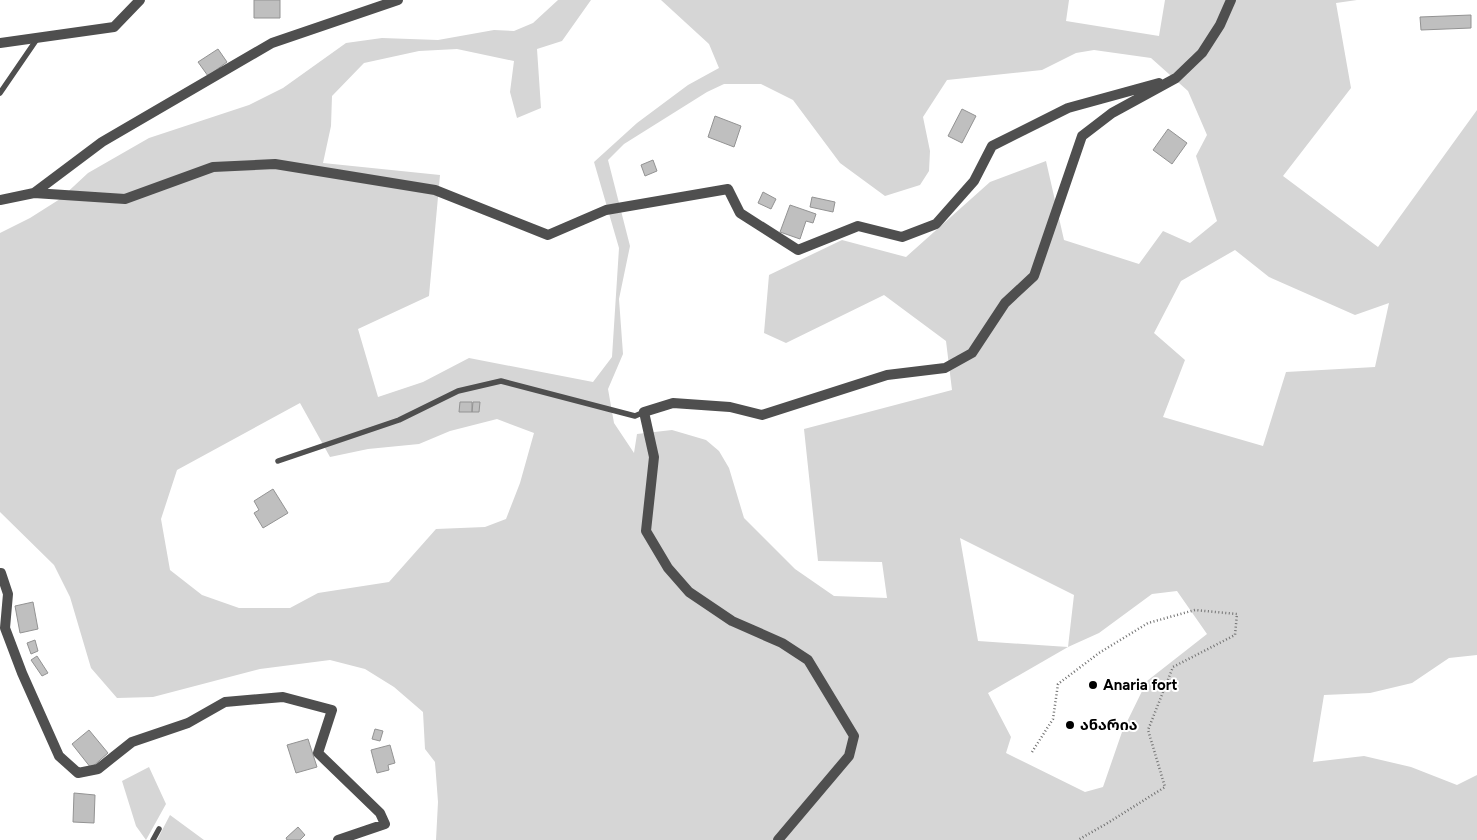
<svg xmlns="http://www.w3.org/2000/svg" width="1477" height="840" font-family="Figtree,'Noto Sans Georgian',sans-serif">
<style>
.green{fill:#d6d6d6;fill-rule:evenodd}
.building{fill:#bfbfbf;stroke:#939393}
.lines{fill:none;stroke-linecap:round;stroke-linejoin:round}
.path{stroke:#717171;stroke-width:2.5;stroke-dasharray:1 2.5;stroke-linecap:butt}
.service{stroke:#4f4f4f;stroke-width:5.5}
.minor{stroke:#4f4f4f;stroke-width:10}
.poi-dot{fill:#000;stroke:#fff;stroke-width:2}
.labels{text-anchor:middle;dominant-baseline:central;stroke-width:4;stroke-linejoin:round;paint-order:stroke}
.poi-label{font-size:15px;font-weight:bold;fill:#000;stroke:#fff;text-anchor:start}
</style>
<rect width="100%" height="100%" fill="#fff"/>
<!-- green -->
<path class="green" d="M 558,0 L 591,0 L 562,41 L 537,49 L 541,108 L 517,118 L 510,92 L 514,61 L 457,49 L 419,51 L 364,63 L 332,96 L 331,126 L 323,163 L 440,175 L 429,296 L 358,329 L 378,397 L 423,382 L 469,358 L 593,382 L 612,357 L 619,248 L 594,162 L 637,123 L 688,85 L 719,68 L 709,44 L 661,0 L 1069,0 L 1066,21 L 1159,36 L 1165,0 L 1357,0 L 1336,3 L 1351,88 L 1283,176 L 1378,247 L 1477,110 L 1477,655 L 1449,658 L 1412,683 L 1370,693 L 1324,695 L 1313,762 L 1364,756 L 1411,767 L 1457,785 L 1477,775 L 1477,840 L 436,840 L 438,802 L 435,762 L 425,749 L 423,712 L 394,687 L 365,669 L 330,660 L 260,669 L 153,697 L 117,698 L 91,668 L 70,597 L 54,565 L 0,512 L 0,233 L 30,218 L 60,199 L 88,173 L 149,138 L 249,105 L 283,88 L 346,43 L 382,38 L 438,40 L 494,30 L 514,31 L 533,23 ZM 1094,50 L 1151,58 L 1188,91 L 1207,135 L 1196,156 L 1217,221 L 1190,243 L 1163,231 L 1139,264 L 1064,240 L 1046,161 L 990,182 L 906,257 L 842,240 L 769,275 L 764,333 L 786,343 L 884,295 L 946,341 L 952,390 L 804,429 L 818,561 L 882,562 L 887,598 L 834,596 L 795,569 L 744,518 L 729,468 L 719,451 L 706,440 L 672,430 L 637,434 L 634,453 L 614,423 L 608,389 L 623,354 L 619,299 L 630,246 L 608,160 L 624,144 L 707,92 L 724,84 L 761,84 L 793,100 L 840,163 L 885,196 L 920,185 L 929,171 L 930,151 L 923,117 L 947,80 L 1042,70 L 1076,53 ZM 1235,250 L 1269,277 L 1355,315 L 1389,303 L 1375,367 L 1286,372 L 1263,446 L 1163,417 L 1185,360 L 1154,333 L 1181,281 ZM 300,403 L 330,457 L 368,449 L 419,444 L 450,431 L 497,419 L 534,433 L 520,483 L 506,519 L 485,527 L 436,529 L 389,582 L 318,593 L 290,608 L 239,608 L 202,595 L 170,570 L 161,519 L 177,470 ZM 960,538 L 1074,595 L 1068,647 L 978,641 ZM 1177,591 L 1207,634 L 1147,681 L 1122,732 L 1103,787 L 1085,792 L 1006,753 L 1011,737 L 988,693 L 1068,647 L 1099,633 L 1152,594 Z
M 149,767 L 166,804 L 146,840 L 136,826 L 122,781 Z
M 170,815 L 204,840 L 157,840 Z"/>
<!-- building -->
<path class="building" d="M 254,0 L 280,0 L 280,18 L 254,18 Z
M 1471,15 L 1471,28 L 1421,30 L 1420,17 Z
M 218,49 L 227,62 L 208,76 L 198,62 Z
M 962,109 L 976,116 L 962,143 L 948,136 Z
M 715,116 L 741,126 L 734,147 L 708,137 Z
M 1168,129 L 1187,143 L 1172,164 L 1153,150 Z
M 653,160 L 657,171 L 645,176 L 641,165 Z
M 763,192 L 776,199 L 771,209 L 758,203 Z
M 812,197 L 835,202 L 833,212 L 810,207 Z
M 790,205 L 816,214 L 813,223 L 806,221 L 800,239 L 780,232 Z
M 460,402 L 472,402 L 472,412 L 459,412 Z
M 473,402 L 480,402 L 479,412 L 472,412 Z
M 273,489 L 288,513 L 263,528 L 254,513 L 259,510 L 254,501 Z
M 33,602 L 38,629 L 20,633 L 15,606 Z
M 35,640 L 38,651 L 31,654 L 27,643 Z
M 37,656 L 48,673 L 42,676 L 31,660 Z
M 375,729 L 383,731 L 380,741 L 372,739 Z
M 89,730 L 108,753 L 91,768 L 72,744 Z
M 308,739 L 317,767 L 296,773 L 287,745 Z
M 390,745 L 395,763 L 388,765 L 389,770 L 377,773 L 371,750 Z
M 74,793 L 95,795 L 94,823 L 73,822 Z
M 298,827 L 305,835 L 300,840 L 287,840 L 286,838 Z"/>
<g class="lines">
<!-- path -->
<path class="path" d="M 1032,752 L 1053,719 L 1058,684 L 1099,653 L 1148,623 L 1195,610 L 1237,614 L 1235,635 L 1173,667 L 1148,730 L 1165,787 L 1106,824 L 1078,840"/>
<!-- service -->
<path class="service" d="M 0,93 L 37,39
M 278,461 L 399,420 L 458,391 L 501,381 L 635,416 L 644,412
M 153,840 L 159,829"/>
<!-- minor -->
<path class="minor" d="M 0,43 L 114,27 L 140,0
M 34,193 L 125,199 L 213,167 L 275,164 L 435,190 L 548,235 L 606,210 L 728,189 L 740,213 L 798,250 L 858,226 L 902,237 L 936,224 L 974,181 L 992,146 L 1068,108 L 1159,83
M 0,200 L 34,193 L 102,142 L 272,43 L 398,0
M 0,573 L 1,573 L 8,594 L 5,628 L 22,673 L 59,756 L 78,773 L 98,769 L 132,742 L 188,723 L 225,702 L 283,697 L 332,710 L 318,753 L 380,813 L 385,824 L 338,840
M 778,840 L 849,756 L 854,736 L 808,660 L 782,643 L 732,621 L 689,592 L 668,568 L 646,531 L 654,457 L 644,412 L 673,403 L 730,407 L 762,415 L 887,375 L 945,368 L 972,353 L 1005,303 L 1034,276 L 1082,136 L 1112,113 L 1176,78 L 1202,53 L 1220,25 L 1231,0"/>
</g>
<!-- markers -->
<g class="poi-dot">
<circle cx="1093" cy="685" r="5"/>
<circle cx="1070" cy="725" r="5"/>
</g>
<g class="labels">
<!-- poi labels -->
<g class="poi-label">
<text x="1103" y="685">Anaria fort</text>
<text x="1080" y="725">ანარია</text>
</g>
</g>
</svg>
